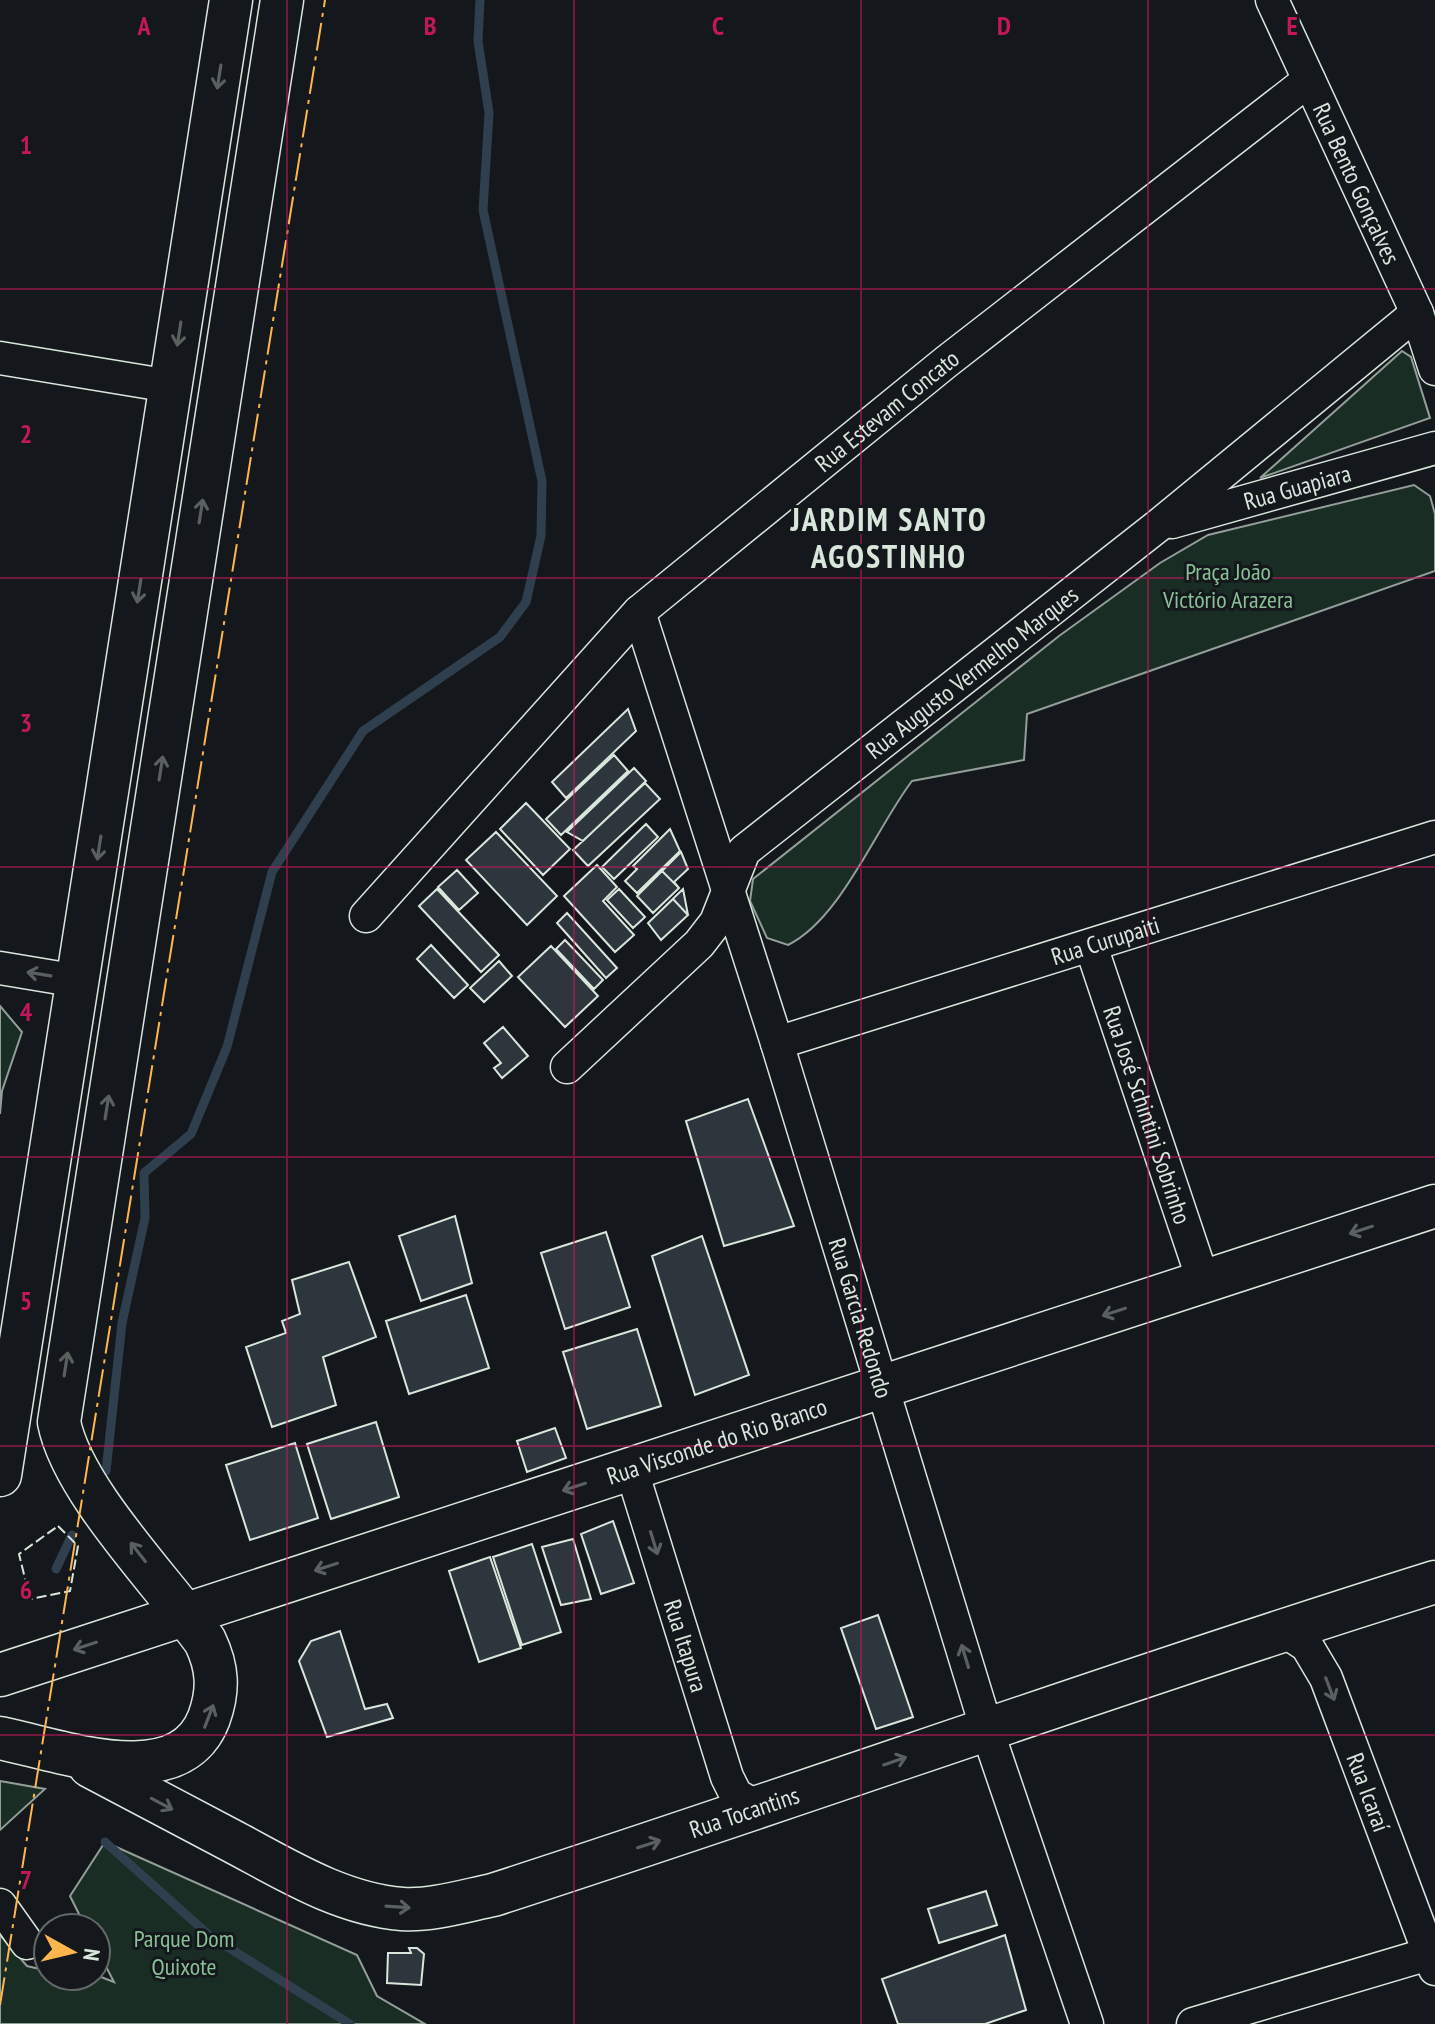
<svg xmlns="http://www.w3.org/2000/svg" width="1435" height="2024" font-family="'PT Sans Narrow',sans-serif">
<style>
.green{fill:#1a2d24;stroke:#939e99;stroke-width:2}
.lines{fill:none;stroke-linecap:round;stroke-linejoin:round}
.stream{stroke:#2f3f4d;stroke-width:9}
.building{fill:#2c363c;stroke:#d8e6dc;stroke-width:2}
.minor-casing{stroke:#d8e6dc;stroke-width:35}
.major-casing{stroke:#d8e6dc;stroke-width:45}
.minor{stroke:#14181c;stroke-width:32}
.major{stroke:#14181c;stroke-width:42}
.fence{stroke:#d8e6dc;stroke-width:2;stroke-dasharray:10 4;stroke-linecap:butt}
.power{stroke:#ffb74d;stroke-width:2;stroke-dasharray:28 6 4 6;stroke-linecap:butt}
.oneway{stroke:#59605f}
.grid{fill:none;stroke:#c2185b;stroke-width:2;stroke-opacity:0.55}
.labels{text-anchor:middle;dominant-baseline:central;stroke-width:6;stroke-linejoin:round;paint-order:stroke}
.street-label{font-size:24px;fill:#d8e6dc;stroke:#14181c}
.park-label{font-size:24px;fill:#8ac095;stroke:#14181c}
.district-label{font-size:32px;font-weight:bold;letter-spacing:2px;fill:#d8e6dc;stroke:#14181c}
.grid-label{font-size:26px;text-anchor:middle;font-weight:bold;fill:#c2185b;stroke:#14181c;stroke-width:6;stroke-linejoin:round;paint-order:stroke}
</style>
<rect width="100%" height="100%" fill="#14181c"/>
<!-- green -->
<path class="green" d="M 1402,351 L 1411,357 L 1430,418 L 1260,478 Z
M 1414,485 L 1430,496 L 1435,514 L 1435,571 L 1027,714 L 1024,760 L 912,781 C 876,828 841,919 788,945 L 767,938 L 750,901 L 753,879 L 1059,636 L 1160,563 L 1208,535 Z
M 0,1006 L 22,1032 L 2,1091 L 0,1114 Z
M 0,1781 L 45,1789 L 0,1830 Z
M 105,1842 L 357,1955 L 377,1996 L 425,2024 L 0,2024 L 0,1935 L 27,1966 L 48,1971 L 48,1976 L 96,1975 L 114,1982 L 96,1947 L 96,1928 L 86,1928 L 70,1896 Z"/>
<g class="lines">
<!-- stream -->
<path class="stream" d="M 106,1471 L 122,1323 L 145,1218 L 144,1173 L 191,1134 L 227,1047 L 272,872 L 363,731 L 500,637 L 526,602 L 541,536 L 542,481 L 483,210 L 489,113 L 478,41 L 480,0
M 56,1569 L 72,1535
M 105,1842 L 210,1936 L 350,2024"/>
</g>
<!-- building -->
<path class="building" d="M 628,709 L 636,731 L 566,798 L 552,782 Z
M 614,755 L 628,771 L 561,835 L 546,819 Z
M 634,768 L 646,781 L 583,841 L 567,832 Z
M 645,783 L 660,799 L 588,866 L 573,850 Z
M 526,803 L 570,849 L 543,875 L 500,829 Z
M 646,824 L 658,837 L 614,879 L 602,867 Z
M 670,829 L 680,851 L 637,893 L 625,881 L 637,869 L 633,866 Z
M 496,832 L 557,896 L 527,925 L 466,860 Z
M 681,852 L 688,869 L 674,882 L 679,888 L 653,913 L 637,896 Z
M 597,865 L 617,887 L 603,901 L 634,935 L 615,952 L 564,896 Z
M 457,870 L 478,893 L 459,910 L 438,887 Z
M 662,871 L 679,888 L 653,913 L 637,896 Z
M 437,889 L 499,955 L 481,972 L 419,906 Z
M 619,889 L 645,917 L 633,928 L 607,900 Z
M 683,889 L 688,915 L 661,940 L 648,923 Z
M 673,899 L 688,915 L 661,940 L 648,923 Z
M 567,913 L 617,968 L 606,978 L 557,923 Z
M 565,940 L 603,980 L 594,989 L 556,949 Z
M 431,945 L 468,985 L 454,998 L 417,959 Z
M 551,946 L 598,996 L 565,1027 L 518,977 Z
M 499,961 L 512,976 L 484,1002 L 470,988 Z
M 503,1027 L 528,1056 L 502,1078 L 494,1068 L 501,1063 L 484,1043 Z
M 748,1099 L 794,1226 L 724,1246 L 686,1121 Z
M 455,1216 L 472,1283 L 421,1301 L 399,1236 Z
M 606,1232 L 630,1307 L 565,1329 L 541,1253 Z
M 702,1236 L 749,1375 L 695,1395 L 652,1256 Z
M 349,1262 L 376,1337 L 323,1357 L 336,1405 L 272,1427 L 246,1347 L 286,1333 L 282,1321 L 300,1314 L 292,1280 Z
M 466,1295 L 489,1368 L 409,1394 L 386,1321 Z
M 637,1329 L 661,1406 L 587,1429 L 563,1352 Z
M 376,1422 L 399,1497 L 331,1519 L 307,1444 Z
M 555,1428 L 566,1458 L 527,1472 L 517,1441 Z
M 295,1443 L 318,1518 L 250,1540 L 226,1465 Z
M 613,1521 L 634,1583 L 601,1594 L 581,1534 Z
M 573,1539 L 591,1599 L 561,1605 L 542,1547 Z
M 532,1544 L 561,1632 L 522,1645 L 493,1557 Z
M 490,1557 L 521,1648 L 479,1662 L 449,1571 Z
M 878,1615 L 913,1717 L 876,1729 L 841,1628 Z
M 340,1631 L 365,1709 L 387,1704 L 393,1718 L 327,1737 L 299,1661 L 311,1641 Z
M 986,1891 L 997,1925 L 939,1943 L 928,1909 Z
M 1005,1935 L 1026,2010 L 985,2024 L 898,2024 L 882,1979 Z
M 409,1948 L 417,1948 L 424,1954 L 421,1985 L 387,1983 L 388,1953 L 411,1953 Z"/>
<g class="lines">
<defs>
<g id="minor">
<path id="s1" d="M 1272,0 L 1417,313 L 1435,369"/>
<path d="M 0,358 L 170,386"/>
<path id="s2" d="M 1172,522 L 1435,448"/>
<path id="s3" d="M 639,612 L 777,1043 L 987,1730 L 1087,2024"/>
<path id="s4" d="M 366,916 L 639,612 L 946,362 L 1309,80"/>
<path id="s5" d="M 1091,946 L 1204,1283"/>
<path d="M 0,968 L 78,981"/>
<path id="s6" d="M 777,1043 L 1435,837"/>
<path id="s7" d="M 567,1067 L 699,944 L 716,922 L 744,851 L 1159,525 L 1417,313"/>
<path id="s8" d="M 631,1468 L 727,1777 L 736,1795 L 759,1808"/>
<path id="s9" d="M 1283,1630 L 1307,1646 L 1326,1678 L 1435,1969"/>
<path d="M 0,1905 L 27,1943"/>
<path d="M 1193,2024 L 1435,1952"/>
</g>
<g id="major">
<path d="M 0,1475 L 231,0"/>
<path id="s10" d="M 0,1675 L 1435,1206"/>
<path d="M 0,1738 C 57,1749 179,1797 209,1718 C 219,1690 218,1668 205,1641 C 163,1582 72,1490 59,1422 L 282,0"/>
<path id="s11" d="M 90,1766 C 137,1791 184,1816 232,1841 C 285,1869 340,1904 402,1909 C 431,1911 464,1901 493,1895 C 808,1793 1119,1681 1435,1582"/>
</g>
</defs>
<!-- minor casing -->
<use href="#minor" class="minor-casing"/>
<!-- major casing -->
<use href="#major" class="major-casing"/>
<!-- minor -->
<use href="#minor" class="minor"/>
<!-- major -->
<use href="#major" class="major"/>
<!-- fence -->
<path class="fence" d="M 58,1526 L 78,1546 L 70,1591 L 30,1599 L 19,1554 Z"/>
<!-- power -->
<path class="power" d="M 0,2005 L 325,0"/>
</g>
<!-- one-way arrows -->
<defs><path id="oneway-shaft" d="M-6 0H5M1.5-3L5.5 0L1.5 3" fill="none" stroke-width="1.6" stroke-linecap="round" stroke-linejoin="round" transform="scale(2)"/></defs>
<g class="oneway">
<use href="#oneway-shaft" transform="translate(219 77) rotate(99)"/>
<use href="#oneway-shaft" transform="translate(179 334) rotate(99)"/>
<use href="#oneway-shaft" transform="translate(201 511) rotate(-81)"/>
<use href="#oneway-shaft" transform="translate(139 591) rotate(99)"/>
<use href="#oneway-shaft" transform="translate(161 768) rotate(-81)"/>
<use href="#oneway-shaft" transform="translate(99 848) rotate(99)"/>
<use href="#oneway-shaft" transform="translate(39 974) rotate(-171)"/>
<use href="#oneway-shaft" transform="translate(107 1107) rotate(-81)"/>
<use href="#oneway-shaft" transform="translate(1361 1230) rotate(162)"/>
<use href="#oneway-shaft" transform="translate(1114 1312) rotate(162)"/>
<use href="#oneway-shaft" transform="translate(66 1364) rotate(-81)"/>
<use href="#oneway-shaft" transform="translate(574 1487) rotate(162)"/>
<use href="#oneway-shaft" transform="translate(654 1543) rotate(73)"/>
<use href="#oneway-shaft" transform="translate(138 1552) rotate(-128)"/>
<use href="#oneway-shaft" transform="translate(326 1567) rotate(162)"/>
<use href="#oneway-shaft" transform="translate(85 1646) rotate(162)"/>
<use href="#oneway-shaft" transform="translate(965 1656) rotate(-107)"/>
<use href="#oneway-shaft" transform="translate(1330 1689) rotate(69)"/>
<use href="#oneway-shaft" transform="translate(209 1716) rotate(-69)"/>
<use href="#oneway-shaft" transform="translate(895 1761) rotate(-19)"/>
<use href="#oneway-shaft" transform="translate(162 1804) rotate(28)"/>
<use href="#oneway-shaft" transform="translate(649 1844) rotate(-18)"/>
<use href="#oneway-shaft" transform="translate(398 1907) rotate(4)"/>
</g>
<!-- grid -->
<path class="grid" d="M 287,0 L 287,2024M 574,0 L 574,2024M 861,0 L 861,2024M 1148,0 L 1148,2024M 0,289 L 1435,289M 0,578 L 1435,578M 0,867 L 1435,867M 0,1157 L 1435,1157M 0,1446 L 1435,1446M 0,1735 L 1435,1735"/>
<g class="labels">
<!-- street labels -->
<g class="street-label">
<text stroke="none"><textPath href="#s1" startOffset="202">Rua Bento Gonçalves</textPath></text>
<text stroke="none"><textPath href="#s4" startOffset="728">Rua Estevam Concato</textPath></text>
<text stroke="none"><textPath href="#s2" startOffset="130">Rua Guapiara</textPath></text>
<text stroke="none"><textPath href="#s7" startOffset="574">Rua Augusto Vermelho Marques</textPath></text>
<text stroke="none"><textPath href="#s6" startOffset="344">Rua Curupaiti</textPath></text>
<text stroke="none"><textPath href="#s5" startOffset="178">Rua José Schintini Sobrinho</textPath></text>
<text stroke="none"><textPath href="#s3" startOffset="740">Rua Garcia Redondo</textPath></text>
<text stroke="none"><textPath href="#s10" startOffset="754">Rua Visconde do Rio Branco</textPath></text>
<text stroke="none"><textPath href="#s8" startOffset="186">Rua Itapura</textPath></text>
<text stroke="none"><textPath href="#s9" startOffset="188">Rua Icaraí</textPath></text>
<text stroke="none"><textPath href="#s11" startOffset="702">Rua Tocantins</textPath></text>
</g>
<!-- park labels -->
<g class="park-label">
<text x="1228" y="571">Praça João<tspan x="1228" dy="28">Victório Arazera</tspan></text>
<text x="184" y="1938">Parque Dom<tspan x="184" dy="28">Quixote</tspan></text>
</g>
<!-- district labels -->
<g class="district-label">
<text x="889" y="519">JARDIM SANTO<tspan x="889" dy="37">AGOSTINHO</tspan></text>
</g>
</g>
<g class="grid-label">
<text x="144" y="35">A</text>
<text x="430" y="35">B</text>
<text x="718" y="35">C</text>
<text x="1004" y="35">D</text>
<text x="1292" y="35">E</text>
<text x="26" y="154">1</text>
<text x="26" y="443">2</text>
<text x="26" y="732">3</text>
<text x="26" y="1021">4</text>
<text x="26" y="1310">5</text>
<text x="26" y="1599">6</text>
<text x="26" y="1889">7</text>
</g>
<!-- north arrow -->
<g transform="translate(72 1952) rotate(98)"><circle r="38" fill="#14181c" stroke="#626a69" stroke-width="2"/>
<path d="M0-6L14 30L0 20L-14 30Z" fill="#ffb74d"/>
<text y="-12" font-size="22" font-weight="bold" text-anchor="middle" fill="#d8e6dc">N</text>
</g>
</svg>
